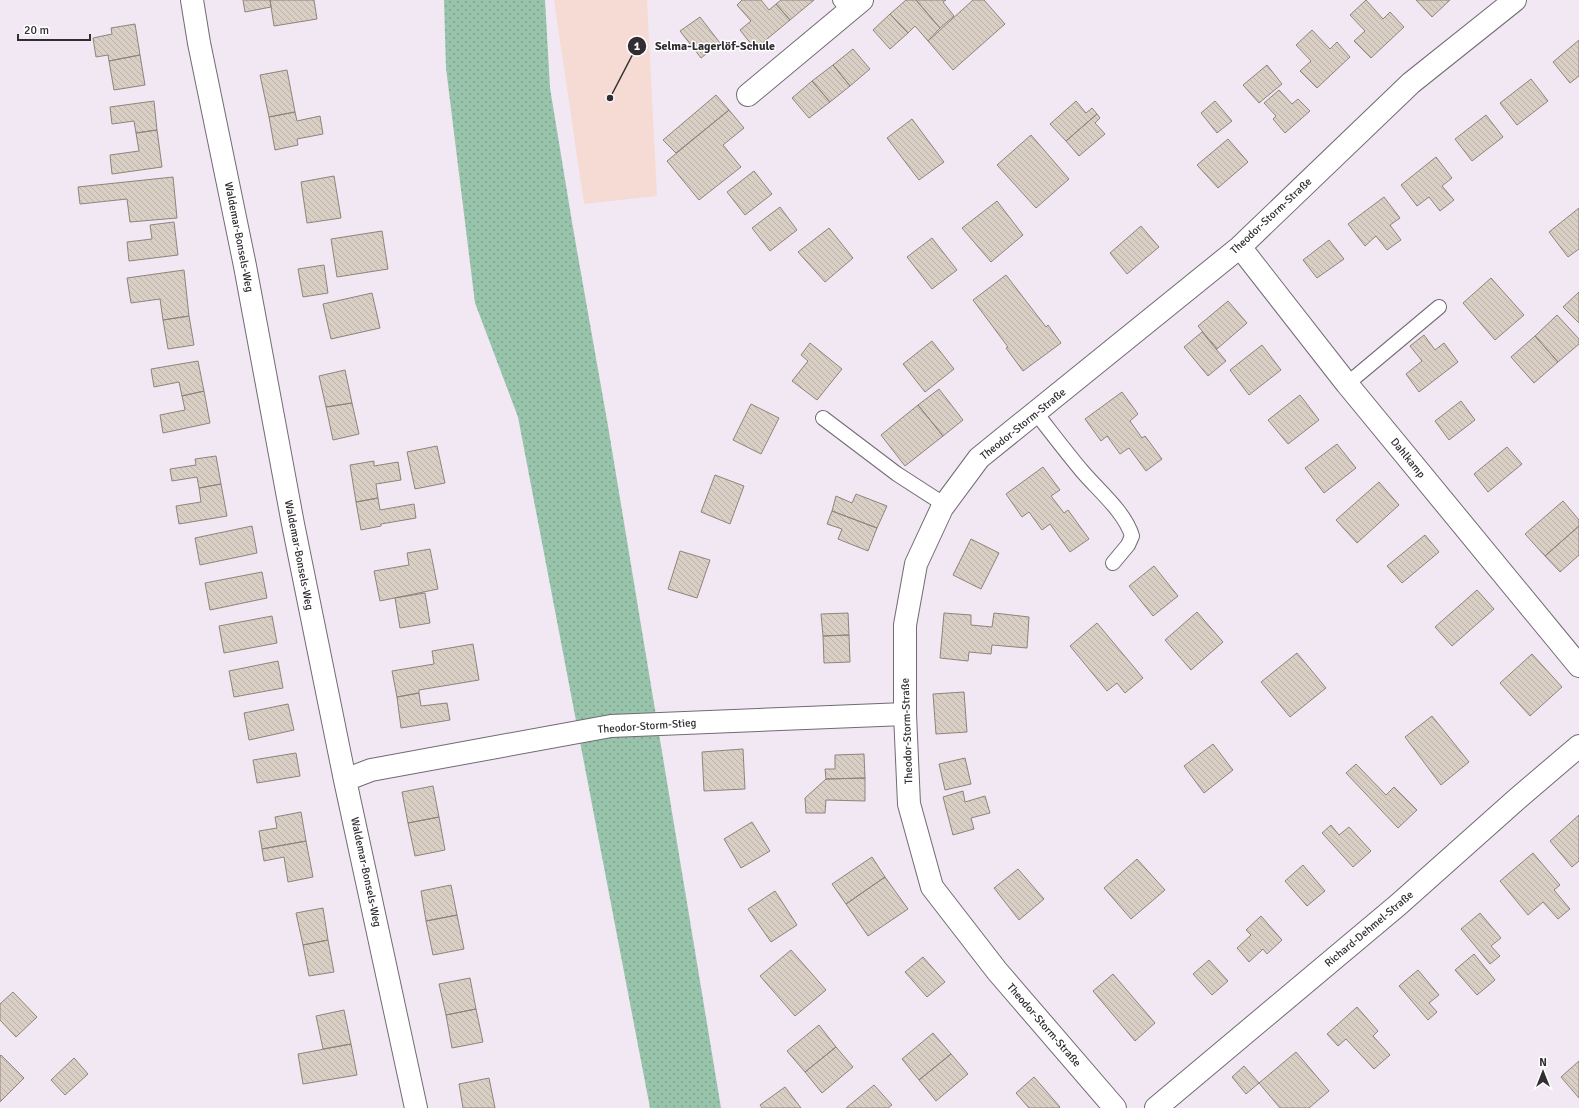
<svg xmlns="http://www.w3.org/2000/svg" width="1579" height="1108" font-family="Signika,sans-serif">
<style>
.education{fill:#f5dbd4}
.grass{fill:url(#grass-dots)}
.building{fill:url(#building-back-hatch);stroke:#8f847c}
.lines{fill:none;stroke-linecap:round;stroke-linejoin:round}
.lane-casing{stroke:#726a74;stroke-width:16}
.street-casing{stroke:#726a74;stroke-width:24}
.lane{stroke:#fff;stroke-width:14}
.street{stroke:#fff;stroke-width:22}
.labels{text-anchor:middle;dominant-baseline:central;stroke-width:3;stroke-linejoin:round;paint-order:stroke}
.street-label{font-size:11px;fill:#312d32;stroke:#fff}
.leader{fill:none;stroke:#312d32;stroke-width:1.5}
.callout-dot{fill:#312d32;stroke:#fff;stroke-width:1.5}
.mark-label{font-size:12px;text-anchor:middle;font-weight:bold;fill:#fff}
.callout-label{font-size:12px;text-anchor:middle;font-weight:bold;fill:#312d32;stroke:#fff;stroke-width:3;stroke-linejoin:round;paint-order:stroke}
</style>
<defs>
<pattern id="grass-dots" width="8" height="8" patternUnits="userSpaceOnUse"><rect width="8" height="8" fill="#99c4ac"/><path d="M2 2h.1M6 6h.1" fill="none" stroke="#7da08d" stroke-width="1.8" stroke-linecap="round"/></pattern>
<pattern id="building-back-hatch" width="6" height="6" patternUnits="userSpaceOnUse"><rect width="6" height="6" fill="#dacfc5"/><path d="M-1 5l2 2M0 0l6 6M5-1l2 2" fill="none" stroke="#bcb2aa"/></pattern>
</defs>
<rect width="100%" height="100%" fill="#f1e8f3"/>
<!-- education -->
<path class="education" d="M 554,0 L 647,0 L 657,196 L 584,204 Z"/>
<!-- grass -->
<path class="grass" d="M 444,0 L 545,0 L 550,88 L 573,228 L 608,426 L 721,1108 L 650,1108 L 518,417 L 475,303 L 446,68 Z"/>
<!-- building -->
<path class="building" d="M 243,0 L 270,0 L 271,7 L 245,12 Z
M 270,0 L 314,0 L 317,19 L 274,26 Z
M 742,0 L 761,0 L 769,10 L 776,4 L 790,20 L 755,49 L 740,30 L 751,21 L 737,5 Z
M 781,0 L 814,0 L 790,20 L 776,4 Z
M 906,0 L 916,0 L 940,28 L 928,41 L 915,26 L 908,33 L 890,14 Z
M 916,0 L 946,0 L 943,2 L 954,16 L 940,28 Z
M 973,0 L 984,0 L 1005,24 L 953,70 L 928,41 Z
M 1366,0 L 1383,19 L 1390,12 L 1404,27 L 1371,58 L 1354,41 L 1365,31 L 1350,15 Z
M 1416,0 L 1450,0 L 1432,17 Z
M 890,14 L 908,33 L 890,49 L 873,30 Z
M 700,17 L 720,43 L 701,58 L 680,31 Z
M 135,24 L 140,55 L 109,61 L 108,55 L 96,57 L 93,38 L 112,34 L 111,28 Z
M 1312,30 L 1330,49 L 1337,42 L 1350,57 L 1317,88 L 1300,71 L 1311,61 L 1296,45 Z
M 1579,40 L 1579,76 L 1570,83 L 1553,62 Z
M 853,49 L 870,69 L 850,86 L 833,65 Z
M 140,55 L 145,85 L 114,90 L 109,61 Z
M 833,65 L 850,86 L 830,102 L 812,81 Z
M 1267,65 L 1282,84 L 1259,103 L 1243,85 Z
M 287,70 L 295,112 L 269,117 L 260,75 Z
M 1531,79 L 1548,101 L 1517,125 L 1500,103 Z
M 812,81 L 830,102 L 809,118 L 792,98 Z
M 1279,90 L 1292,104 L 1298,99 L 1310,111 L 1285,133 L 1273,119 L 1276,116 L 1264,103 Z
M 716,95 L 729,110 L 676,153 L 663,140 Z
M 154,101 L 157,130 L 136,133 L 134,121 L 112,124 L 110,107 Z
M 1076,101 L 1086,113 L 1092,108 L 1097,114 L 1066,141 L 1050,124 Z
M 1215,101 L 1232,121 L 1217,133 L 1201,113 Z
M 729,110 L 744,128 L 723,145 L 741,167 L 699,200 L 667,161 Z
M 295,112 L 297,121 L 320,116 L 323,134 L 297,139 L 298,145 L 275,150 L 269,117 Z
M 1097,114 L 1100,118 L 1095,123 L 1105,134 L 1079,156 L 1066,141 Z
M 1486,115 L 1503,137 L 1472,161 L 1455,139 Z
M 912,119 L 944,162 L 919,180 L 887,138 Z
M 157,130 L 162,167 L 112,174 L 110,155 L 139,151 L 136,133 Z
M 1031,135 L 1069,179 L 1036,208 L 997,165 Z
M 1228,139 L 1248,162 L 1218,188 L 1197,165 Z
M 1436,157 L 1452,178 L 1442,186 L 1454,200 L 1440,211 L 1429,197 L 1417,206 L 1401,185 Z
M 754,171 L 772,194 L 745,215 L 727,192 Z
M 334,176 L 341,218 L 307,223 L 301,182 Z
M 173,177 L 177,218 L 130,222 L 127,199 L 80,204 L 78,187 Z
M 1384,197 L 1400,218 L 1390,225 L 1401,240 L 1387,250 L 1376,236 L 1365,246 L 1348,224 Z
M 997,201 L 1023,235 L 991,262 L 962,228 Z
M 780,207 L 797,230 L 770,251 L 752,228 Z
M 1579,208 L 1579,249 L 1568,257 L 1549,232 Z
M 174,222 L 178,255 L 129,261 L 127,242 L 152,239 L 150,225 Z
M 1141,226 L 1159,247 L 1127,274 L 1110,253 Z
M 829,228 L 853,258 L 825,282 L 798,252 Z
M 382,231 L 388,269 L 337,277 L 331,239 Z
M 932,238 L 957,270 L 932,289 L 907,257 Z
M 1329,240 L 1344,259 L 1317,278 L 1303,260 Z
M 324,265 L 328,293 L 303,297 L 298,269 Z
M 184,270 L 189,316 L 163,320 L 160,299 L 131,303 L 127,278 Z
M 1006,275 L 1046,327 L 1048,325 L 1061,343 L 1023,371 L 1006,348 L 1008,347 L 973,300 Z
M 1491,278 L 1524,315 L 1495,340 L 1463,303 Z
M 1579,292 L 1579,323 L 1563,307 Z
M 372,293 L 380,328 L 331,339 L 323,304 Z
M 1228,301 L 1247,323 L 1217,349 L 1198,326 Z
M 1557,315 L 1579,339 L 1579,344 L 1558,362 L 1535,336 Z
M 189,316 L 194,345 L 168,349 L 163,320 Z
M 1202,332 L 1226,361 L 1208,376 L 1184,347 Z
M 1424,335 L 1435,350 L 1444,343 L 1458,362 L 1419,392 L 1406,374 L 1422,361 L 1410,346 Z
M 1535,336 L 1558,362 L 1534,383 L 1511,357 Z
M 932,341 L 954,369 L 925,392 L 903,364 Z
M 810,343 L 842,369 L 817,400 L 792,381 L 808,361 L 801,355 Z
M 1262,345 L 1281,370 L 1249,395 L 1230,370 Z
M 198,361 L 204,391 L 182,396 L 179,382 L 154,387 L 151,369 Z
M 345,370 L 352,403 L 326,407 L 319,376 Z
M 939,389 L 963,420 L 943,436 L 918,405 Z
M 204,391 L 210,423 L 163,433 L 160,415 L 185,410 L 182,396 Z
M 1122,392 L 1138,414 L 1130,421 L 1142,438 L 1145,436 L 1162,459 L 1146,471 L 1129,448 L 1120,454 L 1107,436 L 1101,441 L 1085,419 Z
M 1300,395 L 1319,420 L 1288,444 L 1268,420 Z
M 1461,401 L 1475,420 L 1449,440 L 1435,421 Z
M 352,403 L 359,434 L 333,440 L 326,407 Z
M 751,404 L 779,418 L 761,454 L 733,440 Z
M 918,405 L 943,436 L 905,466 L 881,435 Z
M 1337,444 L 1356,468 L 1324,493 L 1305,468 Z
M 437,446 L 445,483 L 415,489 L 407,452 Z
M 1507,447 L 1522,464 L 1488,492 L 1474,474 Z
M 216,456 L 221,484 L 199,488 L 197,477 L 172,481 L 170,469 L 196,465 L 195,459 Z
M 374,461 L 374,466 L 398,462 L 401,480 L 376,484 L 378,498 L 356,502 L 350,465 Z
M 1043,467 L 1060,490 L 1051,496 L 1064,513 L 1068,510 L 1089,539 L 1070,552 L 1050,524 L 1042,530 L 1029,512 L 1022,517 L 1006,494 Z
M 715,475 L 744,486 L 730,524 L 701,512 Z
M 1379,482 L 1399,505 L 1357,543 L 1336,520 Z
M 221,484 L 227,516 L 179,524 L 176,506 L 201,502 L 199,488 Z
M 856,494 L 887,506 L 877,528 L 832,511 L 836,496 L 852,503 Z
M 378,498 L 380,510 L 414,504 L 416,518 L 381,524 L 381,526 L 361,530 L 356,502 Z
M 1563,501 L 1579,520 L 1579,526 L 1545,556 L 1525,534 Z
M 832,511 L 877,528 L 868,551 L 838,539 L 842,529 L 827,524 Z
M 252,526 L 257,553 L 200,565 L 195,538 Z
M 1579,526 L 1579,555 L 1560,572 L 1545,556 Z
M 1425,535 L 1439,552 L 1402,583 L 1387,566 Z
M 971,539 L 999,553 L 981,589 L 953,575 Z
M 430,549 L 438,589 L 380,601 L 374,571 L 409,565 L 407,553 Z
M 680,551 L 710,560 L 697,598 L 668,589 Z
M 1154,566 L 1178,596 L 1153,616 L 1129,586 Z
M 262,572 L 267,598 L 210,610 L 205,583 Z
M 1477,590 L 1494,609 L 1452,646 L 1435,627 Z
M 425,593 L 430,623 L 400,628 L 395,598 Z
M 1197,612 L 1223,642 L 1191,670 L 1165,640 Z
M 848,613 L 849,635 L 823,636 L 821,614 Z
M 944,613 L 971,615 L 971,625 L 992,627 L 994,613 L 1029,617 L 1027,648 L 992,645 L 991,654 L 969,652 L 968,661 L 940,658 Z
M 272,616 L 277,643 L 224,653 L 219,626 Z
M 1097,623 L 1143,678 L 1125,693 L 1117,683 L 1107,691 L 1070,646 Z
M 849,635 L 850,662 L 824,663 L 823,636 Z
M 473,644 L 479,680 L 419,690 L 419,693 L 397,697 L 392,671 L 434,664 L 432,651 Z
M 1297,653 L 1326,688 L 1290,717 L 1261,682 Z
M 1532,654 L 1562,687 L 1530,716 L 1500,683 Z
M 278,661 L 283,688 L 234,697 L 229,671 Z
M 964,692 L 967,732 L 936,734 L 933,694 Z
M 419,693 L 421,706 L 447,703 L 450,720 L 401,728 L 397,697 Z
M 288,704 L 294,730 L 249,740 L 244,713 Z
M 1432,716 L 1469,762 L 1441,785 L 1405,737 Z
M 1213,744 L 1233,770 L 1204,793 L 1184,766 Z
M 743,749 L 745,789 L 704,791 L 702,752 Z
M 296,753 L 300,776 L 257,783 L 253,760 Z
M 864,754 L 865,778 L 826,779 L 825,769 L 835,769 L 835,755 Z
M 965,758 L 971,784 L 945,790 L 939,764 Z
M 1356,764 L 1386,795 L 1394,787 L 1417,810 L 1398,828 L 1346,773 Z
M 865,778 L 865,801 L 826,800 L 825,813 L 806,813 L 805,798 L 826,779 Z
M 433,786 L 439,817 L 408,823 L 402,792 Z
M 963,791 L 965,802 L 985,796 L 990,813 L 971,818 L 974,829 L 953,835 L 943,797 Z
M 301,812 L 306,841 L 262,849 L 259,831 L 277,828 L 275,817 Z
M 1579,815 L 1579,861 L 1572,867 L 1550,841 Z
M 439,817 L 445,850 L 415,856 L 408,823 Z
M 752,822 L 770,851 L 741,868 L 724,839 Z
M 1331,825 L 1339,835 L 1349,827 L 1371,851 L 1353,867 L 1322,833 Z
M 306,841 L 313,877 L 288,882 L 284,857 L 264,861 L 262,849 Z
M 1533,853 L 1560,885 L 1554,890 L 1570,909 L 1558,919 L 1543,902 L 1528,915 L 1500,881 Z
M 872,857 L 885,877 L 846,904 L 832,884 Z
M 1137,859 L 1165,890 L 1131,919 L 1104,888 Z
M 1303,865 L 1325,891 L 1307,906 L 1285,881 Z
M 1018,869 L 1044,899 L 1019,920 L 994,888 Z
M 885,877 L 908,909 L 868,936 L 846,904 Z
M 451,885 L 457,915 L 426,921 L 421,891 Z
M 775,891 L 797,925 L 771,942 L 748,909 Z
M 323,908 L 328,940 L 303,945 L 296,913 Z
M 1480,913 L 1501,938 L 1491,946 L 1500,956 L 1490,964 L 1461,929 Z
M 457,915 L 464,949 L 433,955 L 426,921 Z
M 1261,916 L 1282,940 L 1267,954 L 1263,949 L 1249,962 L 1237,948 L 1251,935 L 1246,930 Z
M 328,940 L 334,972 L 309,976 L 303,945 Z
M 791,950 L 826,990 L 795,1016 L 760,976 Z
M 1474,954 L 1495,980 L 1477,995 L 1455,970 Z
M 923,957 L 945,982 L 927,997 L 905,972 Z
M 1209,960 L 1228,981 L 1212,995 L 1193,974 Z
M 1418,970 L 1439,995 L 1429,1003 L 1437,1012 L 1428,1020 L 1399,986 Z
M 1113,974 L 1155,1023 L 1135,1041 L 1093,991 Z
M 470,978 L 476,1009 L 446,1015 L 439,984 Z
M 13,992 L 37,1017 L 16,1037 L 0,1020 L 0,1004 Z
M 1357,1007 L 1378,1031 L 1373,1036 L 1390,1055 L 1374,1069 L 1346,1039 L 1338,1046 L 1327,1034 Z
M 476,1009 L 483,1042 L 452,1048 L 446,1015 Z
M 344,1010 L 351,1044 L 323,1049 L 316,1016 Z
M 819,1025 L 836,1047 L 805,1072 L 787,1051 Z
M 933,1033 L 951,1054 L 919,1080 L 902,1059 Z
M 351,1044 L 357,1075 L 303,1084 L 298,1054 Z
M 836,1047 L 853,1067 L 822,1093 L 805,1072 Z
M 1296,1052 L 1329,1091 L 1309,1108 L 1280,1108 L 1259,1083 Z
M 951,1054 L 968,1074 L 936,1101 L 919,1080 Z
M 1,1055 L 24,1078 L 0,1102 L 0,1056 Z
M 74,1058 L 88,1074 L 65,1095 L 51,1080 Z
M 1579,1061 L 1579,1098 L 1561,1077 Z
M 1244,1066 L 1259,1083 L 1246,1094 L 1232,1077 Z
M 1034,1077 L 1060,1107 L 1059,1108 L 1029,1108 L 1016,1093 Z
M 489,1078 L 495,1108 L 463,1108 L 459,1084 Z
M 874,1085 L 892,1105 L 888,1108 L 846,1108 Z
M 785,1087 L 801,1108 L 762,1108 L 760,1105 Z"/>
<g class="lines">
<defs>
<path id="lane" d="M 840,0 L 849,11
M 1347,384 L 1439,307
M 1036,413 C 1051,432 1066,452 1082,471 C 1098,490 1125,512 1132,536 L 1128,545 L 1113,563
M 823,418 L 897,474 L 945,505"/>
<path id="street" d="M 192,0 L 199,43 L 245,266 L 293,524 L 345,780 L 416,1108
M 748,95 L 862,0
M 1240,247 L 1347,384 L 1579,666
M 345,780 L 371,770 L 611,726 L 905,714
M 1115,1108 L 997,971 L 932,887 L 909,804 L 905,714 L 905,625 L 916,564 L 942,508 L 979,458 L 1240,247 L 1411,83 L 1515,0
M 1156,1108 L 1398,905 L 1517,799 L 1579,746"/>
</defs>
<!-- lane casing -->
<use href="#lane" class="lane-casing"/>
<!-- street casing -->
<use href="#street" class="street-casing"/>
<!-- lane -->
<use href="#lane" class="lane"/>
<!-- street -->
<use href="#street" class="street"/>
</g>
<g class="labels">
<!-- street labels -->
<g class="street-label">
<text transform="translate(1271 216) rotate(-43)">Theodor-Storm-Straße</text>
<text transform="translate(239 237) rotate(79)">Waldemar-Bonsels-Weg</text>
<text transform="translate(1023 424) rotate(-39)">Theodor-Storm-Straße</text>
<text transform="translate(1408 458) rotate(51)">Dahlkamp</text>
<text transform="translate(299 555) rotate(79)">Waldemar-Bonsels-Weg</text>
<text transform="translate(647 726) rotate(-4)">Theodor-Storm-Stieg</text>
<text transform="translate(907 731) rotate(-92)">Theodor-Storm-Straße</text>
<text transform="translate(366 872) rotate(78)">Waldemar-Bonsels-Weg</text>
<text transform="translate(1369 929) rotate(-40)">Richard-Dehmel-Straße</text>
<text transform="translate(1044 1025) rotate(49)">Theodor-Storm-Straße</text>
</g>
</g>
<!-- callouts -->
<path class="leader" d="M610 98L637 46"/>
<g class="callout-dot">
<circle cx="610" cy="98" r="4"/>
<circle cx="637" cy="46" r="10"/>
</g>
<g class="mark-label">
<text x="637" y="50">1</text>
</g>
<g class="callout-label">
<text x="715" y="50">Selma-Lagerlöf-Schule</text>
</g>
<!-- north arrow -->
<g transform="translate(1543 1072)" stroke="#ffffff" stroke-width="3" paint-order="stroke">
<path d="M0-3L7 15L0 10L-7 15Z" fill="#312d32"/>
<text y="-6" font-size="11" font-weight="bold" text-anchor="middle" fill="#312d32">N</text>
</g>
<!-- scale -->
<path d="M18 34v6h72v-6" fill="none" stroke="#312d32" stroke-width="2"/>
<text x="24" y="34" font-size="12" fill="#312d32" stroke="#ffffff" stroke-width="3" paint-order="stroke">20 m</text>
</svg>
